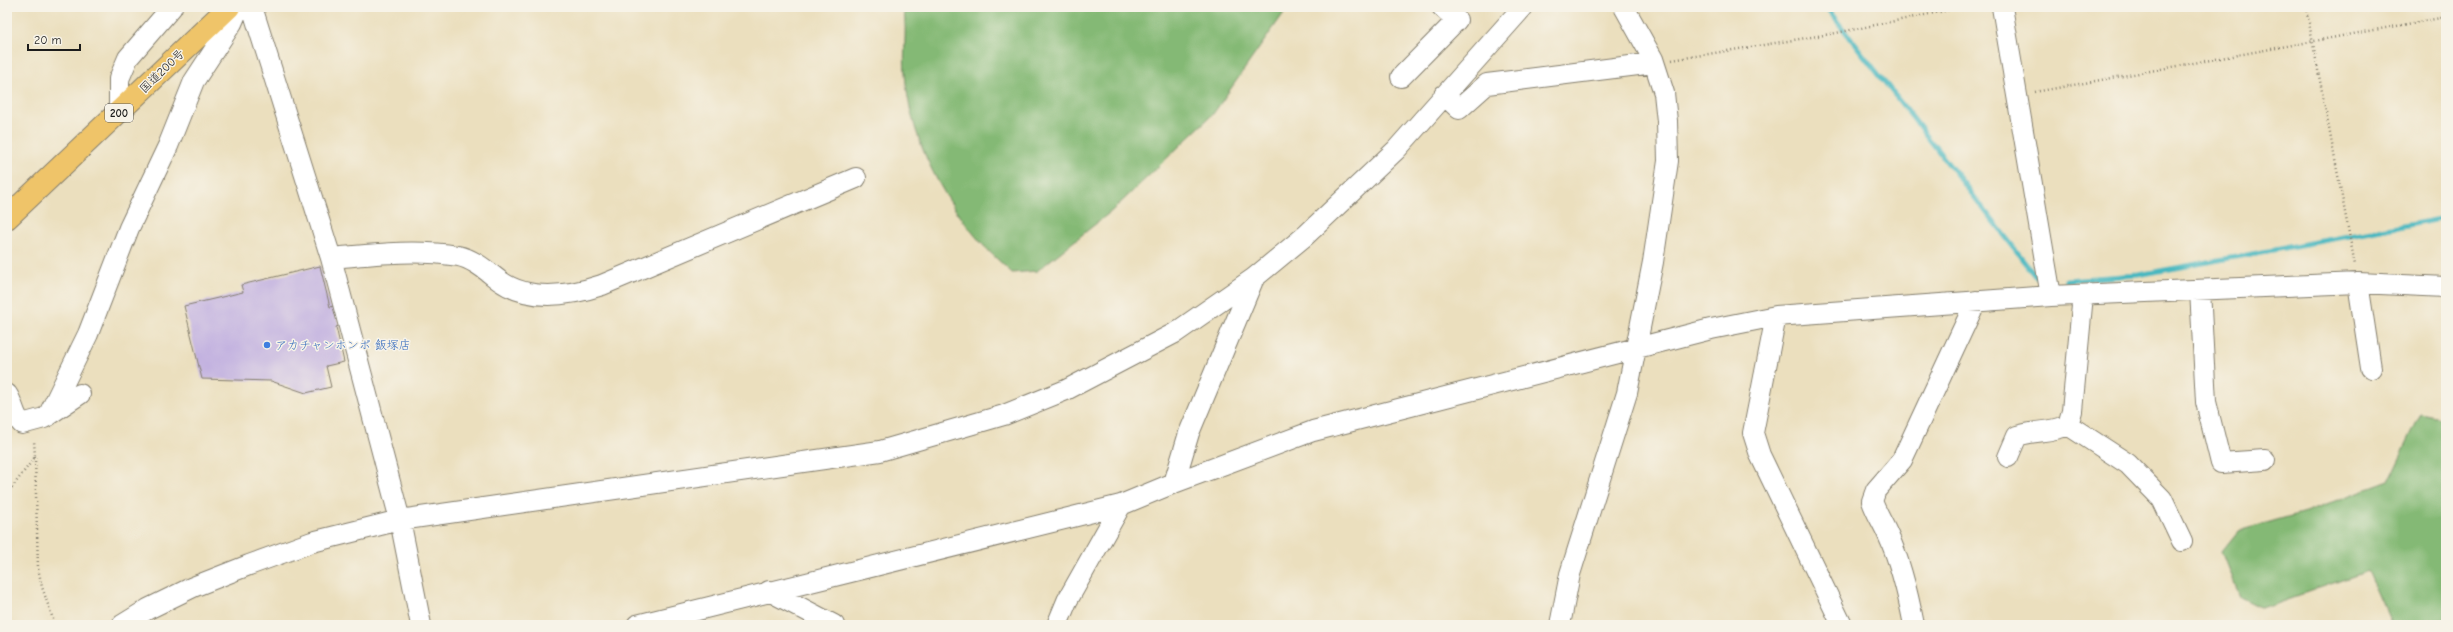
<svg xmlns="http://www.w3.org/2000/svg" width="2453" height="632" font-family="'Comic Neue','Klee One',sans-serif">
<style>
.forest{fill:#84b974;stroke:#506a48}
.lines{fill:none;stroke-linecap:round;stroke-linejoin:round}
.stream{stroke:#49b8c0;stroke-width:5}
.building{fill:#c3b2e0}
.minor-casing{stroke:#847e6d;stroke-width:22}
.highway-casing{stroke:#847e6d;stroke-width:24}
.path{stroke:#847e6d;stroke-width:2.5;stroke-dasharray:1 3;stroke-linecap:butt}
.minor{stroke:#fff;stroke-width:20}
.highway{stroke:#efc469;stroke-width:22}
.shop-dot{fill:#3f7fe0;stroke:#f7f3e8;stroke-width:1.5}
.labels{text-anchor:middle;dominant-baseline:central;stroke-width:3;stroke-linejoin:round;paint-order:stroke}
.shield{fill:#f7f3e8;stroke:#5e5c59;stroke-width:1}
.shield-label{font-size:11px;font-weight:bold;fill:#1c1c1c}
.street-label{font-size:12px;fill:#1c1c1c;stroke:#f7f3e8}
.shop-label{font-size:12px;fill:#366cbe;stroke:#f7f3e8;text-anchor:start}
</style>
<rect width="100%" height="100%" fill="#f7f3e8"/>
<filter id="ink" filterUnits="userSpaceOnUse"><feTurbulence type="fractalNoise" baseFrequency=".025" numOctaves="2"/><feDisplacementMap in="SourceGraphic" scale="8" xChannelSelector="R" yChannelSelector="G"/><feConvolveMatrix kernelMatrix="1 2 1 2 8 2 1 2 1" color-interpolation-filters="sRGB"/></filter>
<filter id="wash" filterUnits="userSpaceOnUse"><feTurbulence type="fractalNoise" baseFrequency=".012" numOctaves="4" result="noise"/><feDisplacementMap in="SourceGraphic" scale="16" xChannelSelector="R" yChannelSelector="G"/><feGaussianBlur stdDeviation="0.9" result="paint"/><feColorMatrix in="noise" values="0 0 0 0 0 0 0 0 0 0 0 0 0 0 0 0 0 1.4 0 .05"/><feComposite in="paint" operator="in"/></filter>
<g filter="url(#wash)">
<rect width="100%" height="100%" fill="#ebdfbe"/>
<!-- forest -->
<path class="forest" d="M 907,7 L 1288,7 L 1213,114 L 1113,210 L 1037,271 L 1012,273 C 1000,261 987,251 977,238 C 938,192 909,134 905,73 C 903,53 907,33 904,12 Z
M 2421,414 L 2446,419 L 2446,625 L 2392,625 L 2368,571 L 2262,608 L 2240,597 L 2222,551 L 2238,531 L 2305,512 L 2389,481 Z"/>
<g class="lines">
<!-- stream -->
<path class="stream" d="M 1826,7 L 2036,276
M 2066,280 L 2138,275 L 2446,218"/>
</g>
<g id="blocks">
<!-- building -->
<path class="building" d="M 320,266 L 330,307 L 334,306 L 339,326 L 336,327 L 344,362 L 326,366 L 331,387 L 306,393 L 271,381 L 202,379 L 184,306 L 243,292 L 241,285 Z"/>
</g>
</g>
<g filter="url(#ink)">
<use href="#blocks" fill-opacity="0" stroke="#847e6d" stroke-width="1"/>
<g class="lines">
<defs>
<path id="minor" d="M 252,7 L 331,258 L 400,520 L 421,625
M 2002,7 L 2051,296
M 1401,77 L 1457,20 L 1442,7
M 1444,95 L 1459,109 L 1487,84 L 1654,63
M 119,112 L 119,79 L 128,58 L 172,7
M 331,258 C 374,254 416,249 458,256 C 474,259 488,272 500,281 C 530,302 569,296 602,285 L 856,178
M 2358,283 L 2371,368
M 2200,290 L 2206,402 L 2221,463 L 2265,460
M 1776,316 L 1753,433 L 1760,455 L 1842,625
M 7,394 C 14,404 13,415 22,424 L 44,418 L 80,394
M 48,416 L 88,334 L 129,228 L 168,146 L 194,81 L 232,23 L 239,7
M 2068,425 L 2128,464 L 2162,499 L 2182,541
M 2008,457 L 2017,436 C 2034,430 2052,433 2068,425 L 2072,411 L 2083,295
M 1174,483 L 1189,433 L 1254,278
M 769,591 L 834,625
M 122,625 L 148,609 L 193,587 L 249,565 L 312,542 L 400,520 L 880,451 L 1004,415 L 1066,390 L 1175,333 L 1254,278 L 1305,236 L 1396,150 L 1523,7
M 637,625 L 1121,505 L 1174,483 L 1313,431 L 1711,329 L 1776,316 L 2051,296 L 2358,283 L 2446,287
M 1057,625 L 1067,601 L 1121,505
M 1560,625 L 1570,574 L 1627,393 L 1653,262 L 1668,161 L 1667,121 L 1664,93 L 1653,59 L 1624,7
M 1914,625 C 1908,594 1901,563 1888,535 C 1883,523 1876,513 1872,501 L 1876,490 L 1902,460 L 1976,301"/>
<path id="highway" d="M 7,218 L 229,7"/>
</defs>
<!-- minor casing -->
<use href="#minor" class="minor-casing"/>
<!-- highway casing -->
<use href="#highway" class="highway-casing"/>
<!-- path -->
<path class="path" d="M 2306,7 L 2355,265
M 1672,60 L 1836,33 L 1964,7
M 2035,92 L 2446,17
M 35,457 L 38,568 L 42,587 L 55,625
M 7,494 L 35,457 L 34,440"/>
<!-- minor -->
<use href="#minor" class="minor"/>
<!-- highway -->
<use href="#highway" class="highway"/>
</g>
</g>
<!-- markers -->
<circle class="shop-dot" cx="267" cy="345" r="4"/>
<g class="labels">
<!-- shield labels -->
<rect class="shield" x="105" y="104" width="28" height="18" rx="3"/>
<g class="shield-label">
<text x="119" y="113">200</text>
</g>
<!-- street labels -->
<g class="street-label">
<text transform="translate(162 71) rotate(-44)">国道200号</text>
</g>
<!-- shop labels -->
<g class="shop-label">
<text x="275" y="345">アカチャンホンポ 飯塚店</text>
</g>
</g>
<!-- margin -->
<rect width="2453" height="632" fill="none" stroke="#f7f3e8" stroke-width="24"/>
<!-- scale -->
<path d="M28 44v6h52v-6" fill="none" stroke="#1c1c1c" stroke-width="2"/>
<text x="34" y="44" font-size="12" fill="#1c1c1c" stroke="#f7f3e8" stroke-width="3" paint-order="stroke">20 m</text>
</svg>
